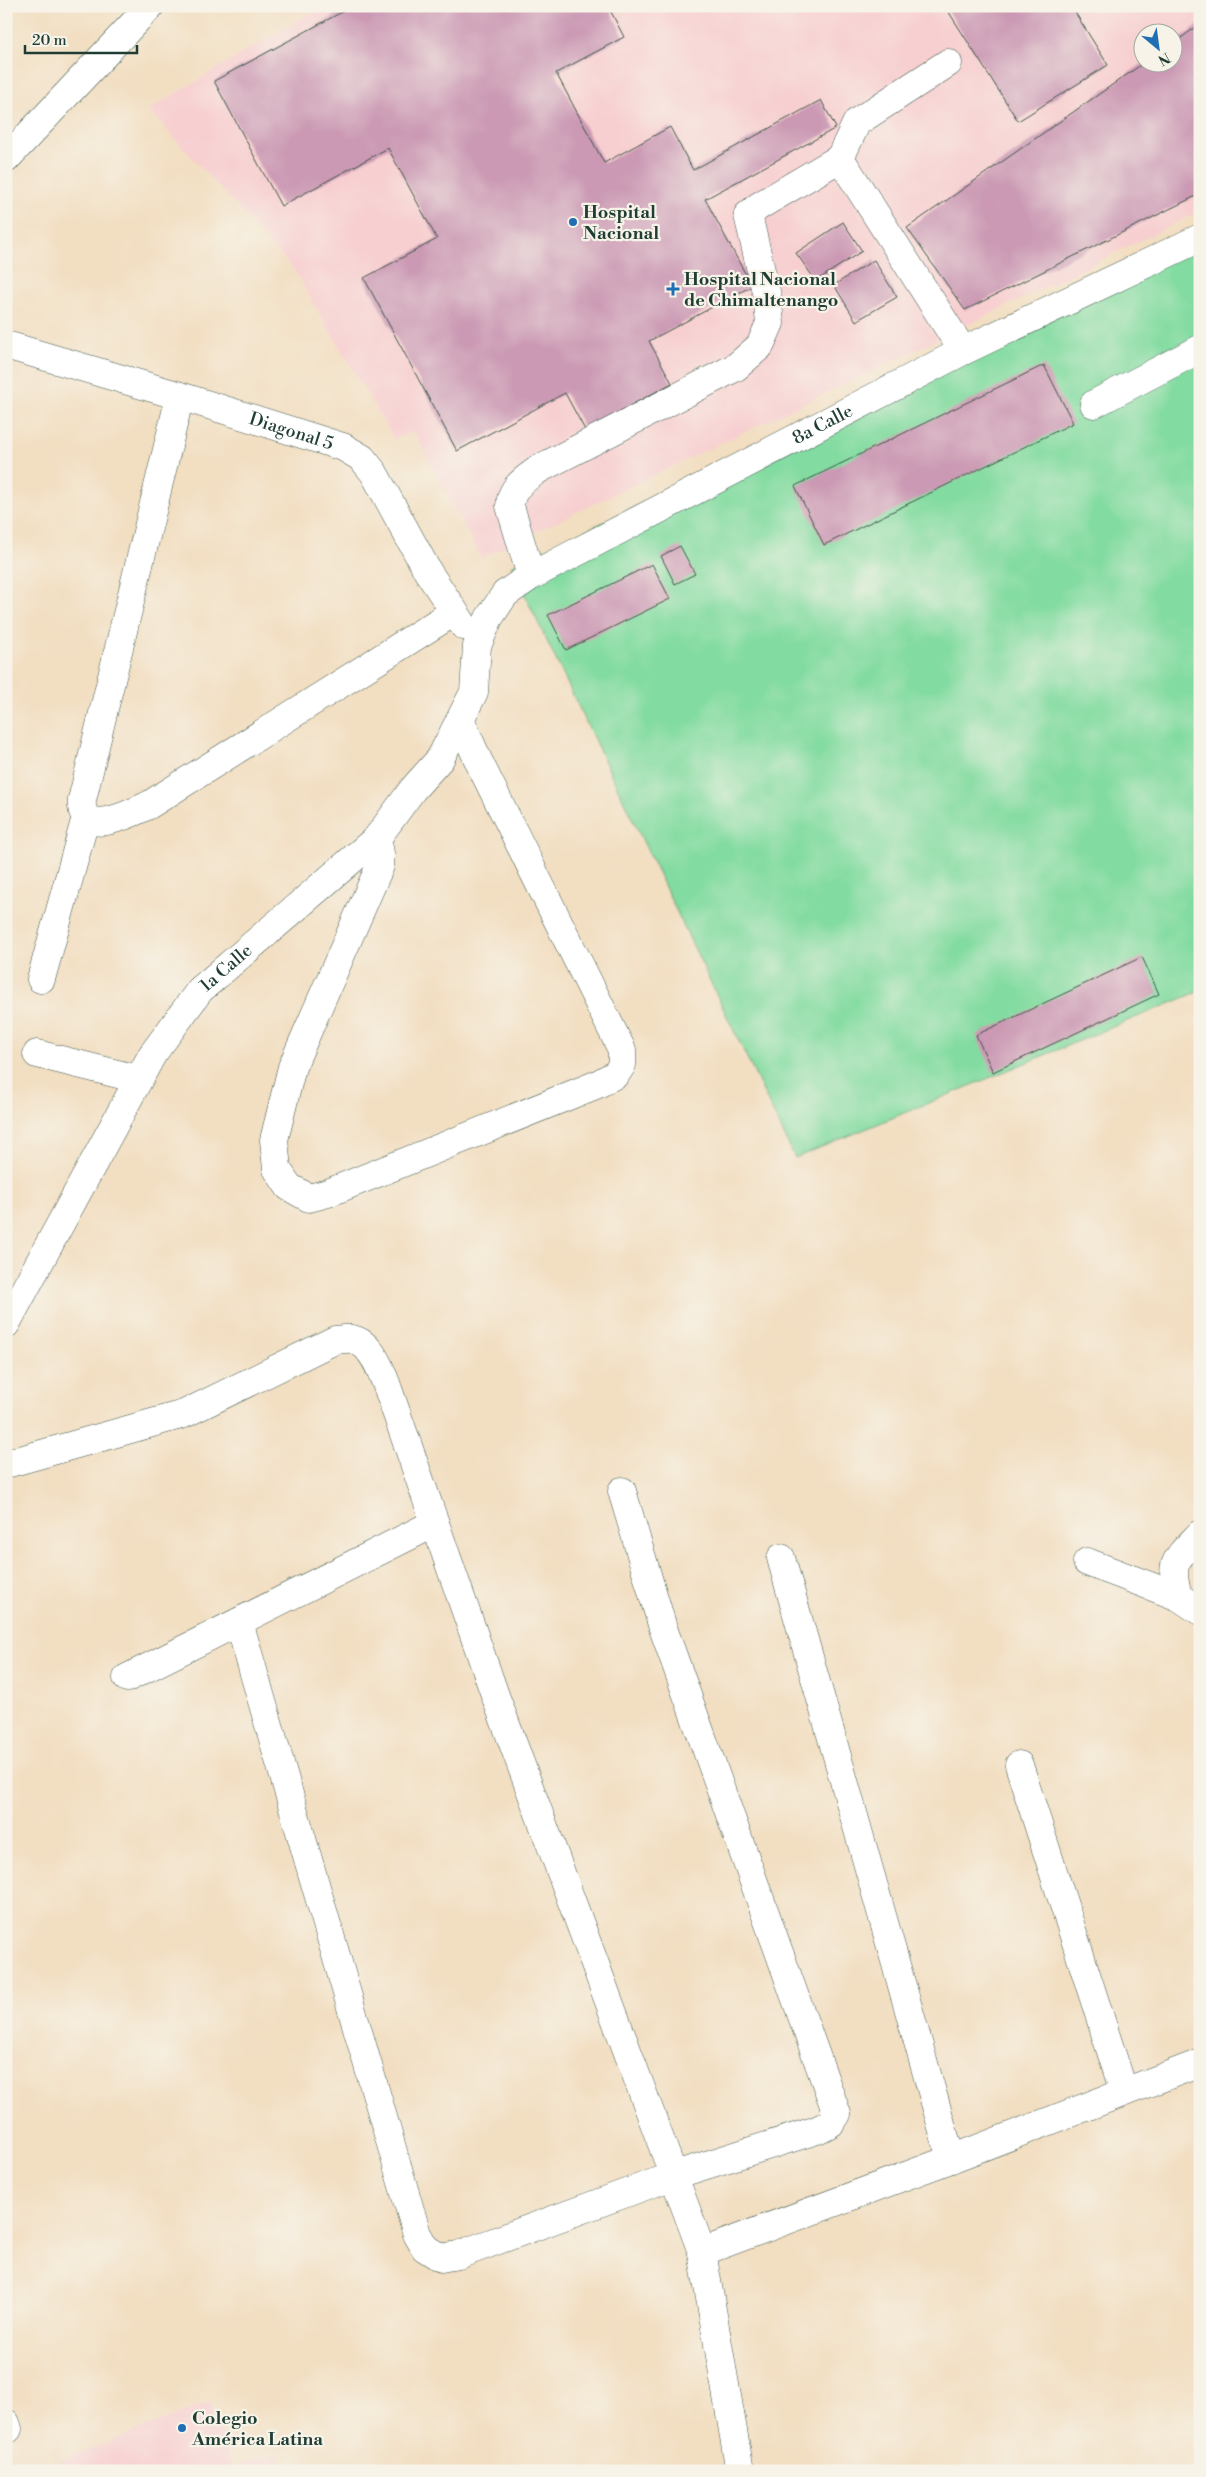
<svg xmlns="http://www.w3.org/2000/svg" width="1206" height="2477" font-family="'Libre Bodoni',serif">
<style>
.built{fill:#f7cfd0;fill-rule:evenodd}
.green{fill:#82dba0;stroke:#508c6a}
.building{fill:#cb99b4}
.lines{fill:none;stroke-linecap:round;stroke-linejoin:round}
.minor-casing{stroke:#3f5549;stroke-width:29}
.minor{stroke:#fff;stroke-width:28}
.poi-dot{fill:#1f6fb2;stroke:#f7f3e8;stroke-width:2}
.labels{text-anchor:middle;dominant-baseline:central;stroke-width:4.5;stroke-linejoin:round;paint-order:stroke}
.poi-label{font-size:18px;font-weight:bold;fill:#1f3d34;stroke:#f7f3e8;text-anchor:start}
.street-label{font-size:18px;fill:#1f3d34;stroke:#f7f3e8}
</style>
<rect width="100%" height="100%" fill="#f7f3e8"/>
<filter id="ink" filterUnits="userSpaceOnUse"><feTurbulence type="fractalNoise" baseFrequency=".02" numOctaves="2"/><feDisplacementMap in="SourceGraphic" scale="10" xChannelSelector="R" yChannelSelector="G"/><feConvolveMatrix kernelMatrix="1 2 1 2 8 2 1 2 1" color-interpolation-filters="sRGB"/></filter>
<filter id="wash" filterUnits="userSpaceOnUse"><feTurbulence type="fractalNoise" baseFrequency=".0096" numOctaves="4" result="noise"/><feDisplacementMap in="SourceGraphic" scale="20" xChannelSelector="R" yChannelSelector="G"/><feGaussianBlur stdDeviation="1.12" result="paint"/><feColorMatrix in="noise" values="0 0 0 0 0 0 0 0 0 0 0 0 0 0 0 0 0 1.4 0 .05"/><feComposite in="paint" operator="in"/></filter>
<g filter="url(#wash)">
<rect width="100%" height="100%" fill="#f2dec1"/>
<!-- built -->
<path class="built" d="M 321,6 L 1200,6 L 1200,211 L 999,310 L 481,558 L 414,432 L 394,439 L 293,269 L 149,110 ZM 1144,32 L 1174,32 L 1174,62 L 1144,62 Z
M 211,2402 L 232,2467 L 279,2453 L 284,2471 L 35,2471 Z"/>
<!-- green -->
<path class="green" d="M 1200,238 L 1200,991 L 795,1158 L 511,566 Z"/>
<g id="blocks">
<!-- building -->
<path class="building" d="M 353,6 L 608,6 L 624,37 L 556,73 L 604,163 L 670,127 L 693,170 L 821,100 L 836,128 L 705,199 L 752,286 L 649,341 L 672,383 L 585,430 L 565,393 L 457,451 L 364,278 L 437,239 L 388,148 L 281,206 L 214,81 Z
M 945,6 L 1071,6 L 1108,65 L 1018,121 Z
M 1200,24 L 1200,194 L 965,310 L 907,228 L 1145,62 L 1174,62 L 1174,43 Z
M 843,222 L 862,251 L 816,281 L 796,253 Z
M 874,260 L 897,297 L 856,321 L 834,285 Z
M 1044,365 L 1073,423 L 824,545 L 795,486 Z
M 680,546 L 695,574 L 675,584 L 661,556 Z
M 652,564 L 670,599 L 566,650 L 548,615 Z
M 1142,957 L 1159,994 L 993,1072 L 976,1035 Z"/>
</g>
</g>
<g filter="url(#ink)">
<use href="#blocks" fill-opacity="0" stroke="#3f5549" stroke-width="1"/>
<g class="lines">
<defs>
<g id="minor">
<path d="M 840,158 L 963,351"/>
<path d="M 6,159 L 150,6"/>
<path id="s1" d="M 6,345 L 180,396 L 343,447 L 362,458 L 374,473 L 428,572 L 464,626"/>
<path d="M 180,396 L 82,800 C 79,840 130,814 149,805 L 454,612"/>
<path d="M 1094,404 L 1200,349"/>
<path d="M 531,576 L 510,506 C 511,487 524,480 539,469 L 736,367 L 760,346 L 770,323 L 767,296 L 748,215 L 759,206 L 840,158 L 857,122 L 948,63"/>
<path d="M 377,838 L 380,853 L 380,866 L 292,1067 L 274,1140 L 277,1169 L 289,1187 L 309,1198 L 328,1193 L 598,1084 L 616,1074 L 622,1065 L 622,1050 L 478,760 L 461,721"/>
<path d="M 41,979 L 86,817"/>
<path d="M 37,1054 L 138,1079"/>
<path id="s2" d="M 6,1324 L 152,1055 L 200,990 L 377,838 L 413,789 L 440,759 L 474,692 L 477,646 L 489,618 L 505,594 L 531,576 L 963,351 L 1200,238"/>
<path d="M 6,1464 L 184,1414 L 335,1340 C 340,1340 346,1338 351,1339 C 375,1342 386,1384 393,1403 L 495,1695 L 702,2252 L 740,2471"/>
<path d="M 781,1558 L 951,2159"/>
<path d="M 1087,1562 L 1179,1597 L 1200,1611"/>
<path d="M 1179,1597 C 1167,1563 1177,1558 1200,1534"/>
<path d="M 239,1622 L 417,2234 L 425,2248 L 441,2258 L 458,2255 L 675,2175 L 817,2130 L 831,2123 L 837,2114 L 663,1628 L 622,1491"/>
<path d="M 127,1678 L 435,1523"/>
<path d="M 1019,1765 L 1124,2092"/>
<path d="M 702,2252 L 951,2159 L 1200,2063"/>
<path d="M 6,2423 L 8,2429"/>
</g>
</defs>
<!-- minor casing -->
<use href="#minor" class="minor-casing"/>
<!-- minor -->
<use href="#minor" class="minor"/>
</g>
</g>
<!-- markers -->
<g class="poi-dot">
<circle cx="573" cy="222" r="5"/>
<path d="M670.5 281.5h5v5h5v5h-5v5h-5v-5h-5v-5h5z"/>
<circle cx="182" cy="2428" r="5"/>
</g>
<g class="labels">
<!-- poi labels -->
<g class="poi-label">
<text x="583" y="212">Hospital<tspan x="583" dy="21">Nacional</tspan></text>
<text x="684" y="279">Hospital Nacional<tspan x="684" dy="21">de Chimaltenango</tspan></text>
<text x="192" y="2418">Colegio<tspan x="192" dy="21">América Latina</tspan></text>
</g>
<!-- street labels -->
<g class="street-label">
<text stroke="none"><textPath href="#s2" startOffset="1262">8a Calle</textPath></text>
<text stroke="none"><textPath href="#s1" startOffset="298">Diagonal 5</textPath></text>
<text stroke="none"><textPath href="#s2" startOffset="421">1a Calle</textPath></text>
</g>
</g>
<!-- margin -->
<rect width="1206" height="2477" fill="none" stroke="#f7f3e8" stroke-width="25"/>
<!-- north arrow -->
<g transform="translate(1158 48) rotate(151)"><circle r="24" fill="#f7f3e8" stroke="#a1aaa0"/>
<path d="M0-4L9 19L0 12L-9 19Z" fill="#1f6fb2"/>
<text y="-8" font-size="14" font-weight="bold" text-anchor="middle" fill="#1f3d34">N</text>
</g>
<!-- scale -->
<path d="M25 45v8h112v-8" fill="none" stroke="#1f3d34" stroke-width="2.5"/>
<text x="32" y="45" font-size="15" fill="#1f3d34" stroke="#f7f3e8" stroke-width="4" paint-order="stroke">20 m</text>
</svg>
